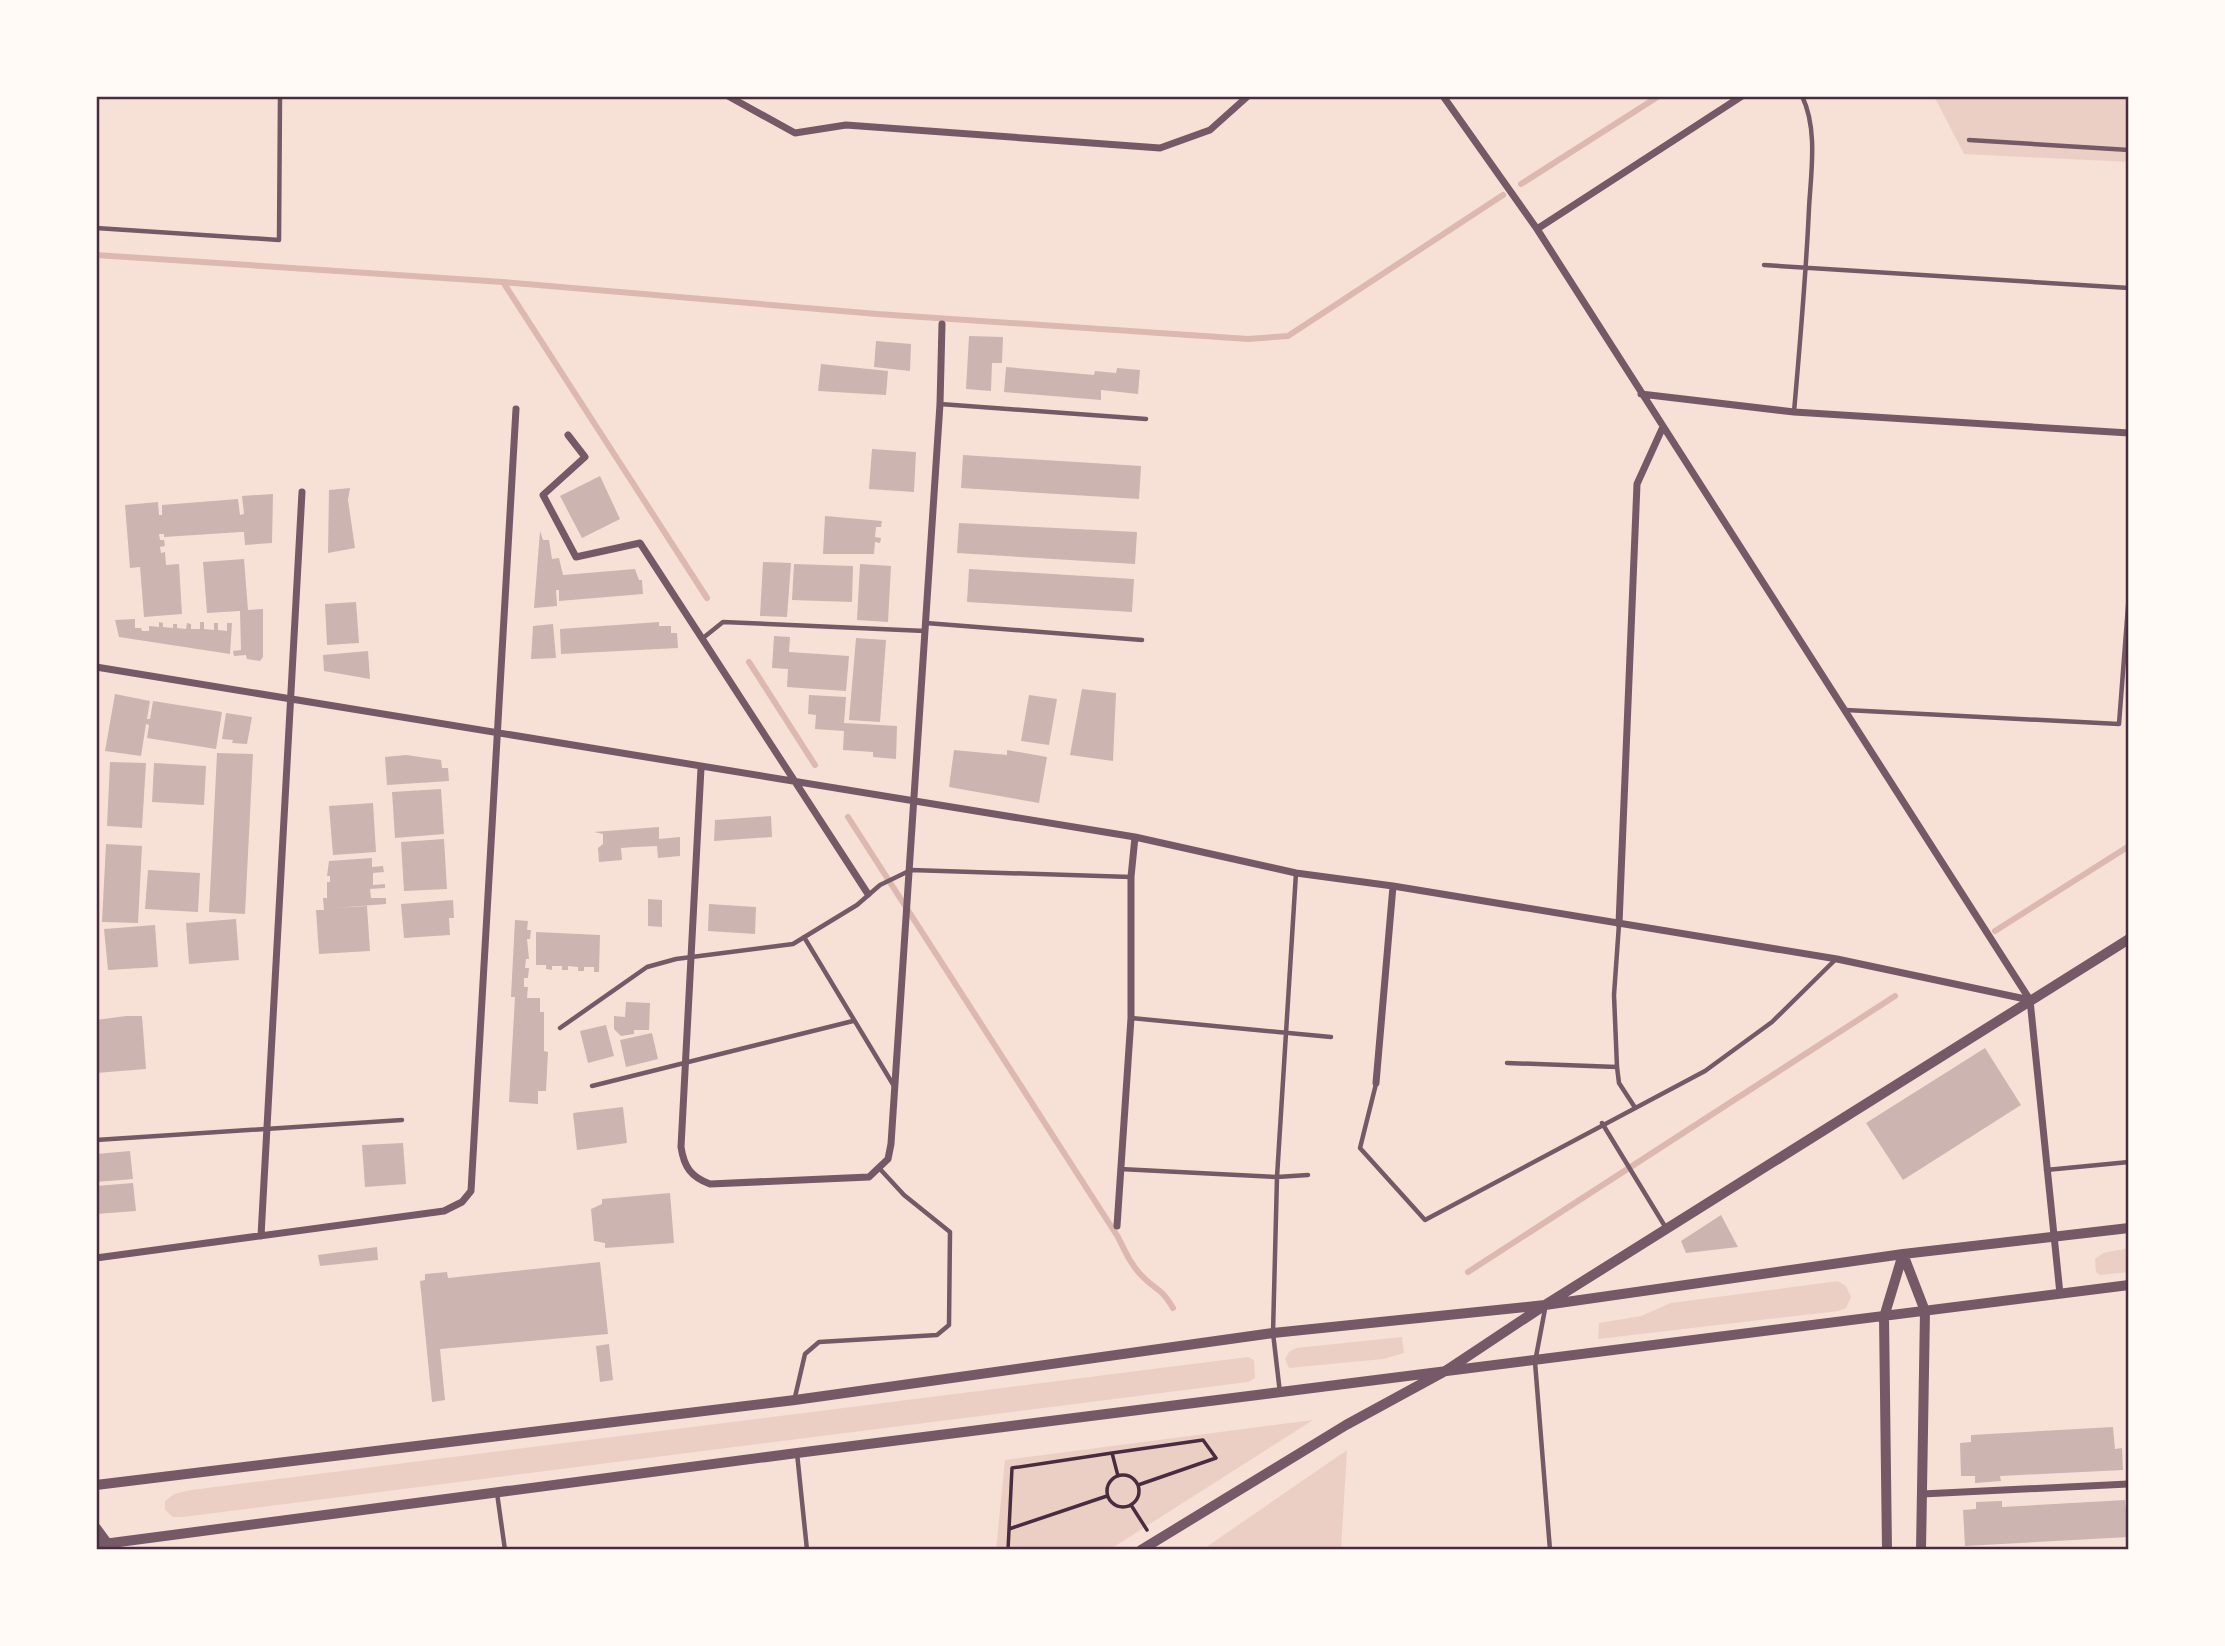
<svg xmlns="http://www.w3.org/2000/svg" width="2225" height="1646" font-family="'DM Sans',sans-serif">
<style>
.green{fill:#ebcfc5}
.lines{fill:none;stroke-linecap:round;stroke-linejoin:round}
.stream{stroke:#dcb8b0;stroke-width:6}
.building{fill:#ccb4b1}
.path{stroke:#4a2c40;stroke-width:3.5}
.service{stroke:#755966;stroke-width:4.5}
.minor{stroke:#755966;stroke-width:7}
.tertiary{stroke:#755966;stroke-width:10}
.neatline{fill:none;stroke:#4a2c40;stroke-width:2.5}
</style>
<rect width="100%" height="100%" fill="#f7e1d7"/>
<!-- green -->
<path class="green" d="M 1934,96 L 2129,96 L 2129,162 L 1964,154 Z
M 2129,1248 L 2129,1272 L 2100,1275 L 2096,1272 L 2095,1259 L 2103,1253 Z
M 1838,1281 L 1846,1286 L 1851,1297 L 1846,1308 L 1839,1311 L 1598,1339 L 1599,1323 L 1641,1316 L 1671,1303 Z
M 1402,1337 L 1404,1353 L 1383,1359 L 1289,1368 L 1285,1359 L 1289,1352 L 1296,1348 Z
M 1248,1357 L 1254,1360 L 1255,1378 L 1248,1382 L 183,1517 L 173,1517 L 165,1510 L 165,1501 L 174,1494 L 191,1490 Z
M 1313,1420 L 1109,1550 L 996,1550 L 1005,1460 Z
M 1347,1450 L 1341,1550 L 1202,1550 Z"/>
<g class="lines">
<!-- stream -->
<path class="stream" d="M 1521,184 L 1659,96
M 96,255 L 503,282 L 707,598
M 503,282 L 877,314 L 1248,339 L 1288,336 L 1503,195
M 749,662 L 815,765
M 848,817 L 1118,1237 C 1125,1251 1131,1265 1142,1276 C 1156,1291 1160,1286 1173,1308
M 1995,931 L 2129,846
M 1468,1272 L 1895,996"/>
</g>
<!-- building -->
<path class="building" d="M 969,336 L 1003,337 L 1002,363 L 992,363 L 991,391 L 966,389 Z
M 876,341 L 911,344 L 910,371 L 874,367 Z
M 821,364 L 888,371 L 886,395 L 818,391 Z
M 1006,367 L 1094,375 L 1095,371 L 1116,373 L 1117,368 L 1140,370 L 1138,394 L 1101,390 L 1101,400 L 1004,392 Z
M 872,449 L 916,452 L 914,492 L 869,489 Z
M 963,455 L 1141,466 L 1139,499 L 961,488 Z
M 600,476 L 620,519 L 582,538 L 560,496 Z
M 350,488 L 348,500 L 355,548 L 328,553 L 329,490 Z
M 273,494 L 272,543 L 245,545 L 244,532 L 241,532 L 164,537 L 164,534 L 159,534 L 160,540 L 164,540 L 165,546 L 160,547 L 161,553 L 165,552 L 166,565 L 179,564 L 182,614 L 144,617 L 140,567 L 130,568 L 125,505 L 158,502 L 159,515 L 162,515 L 162,505 L 238,499 L 240,515 L 244,514 L 242,496 Z
M 825,516 L 882,521 L 881,527 L 876,527 L 875,537 L 881,538 L 880,543 L 875,542 L 874,554 L 823,554 Z
M 959,523 L 1137,532 L 1135,564 L 957,553 Z
M 540,531 L 543,540 L 549,540 L 552,559 L 559,558 L 563,575 L 635,569 L 639,580 L 642,580 L 643,594 L 559,601 L 559,590 L 556,590 L 557,606 L 534,608 Z
M 244,559 L 248,610 L 263,609 L 263,657 L 260,661 L 247,659 L 246,655 L 234,656 L 233,651 L 241,650 L 240,611 L 207,613 L 203,562 Z
M 763,562 L 791,563 L 787,617 L 760,616 Z
M 794,564 L 853,566 L 852,602 L 792,600 Z
M 860,564 L 891,566 L 888,622 L 857,620 Z
M 969,569 L 1134,579 L 1132,612 L 967,602 Z
M 356,602 L 359,643 L 327,645 L 325,604 Z
M 135,619 L 135,628 L 141,628 L 142,631 L 149,631 L 149,626 L 159,627 L 159,622 L 163,623 L 163,627 L 173,628 L 173,624 L 177,624 L 177,628 L 186,629 L 187,623 L 191,624 L 191,629 L 200,629 L 200,622 L 204,622 L 204,629 L 214,630 L 214,623 L 218,623 L 218,630 L 227,631 L 227,623 L 232,623 L 230,654 L 119,637 L 115,620 Z
M 659,622 L 659,626 L 671,626 L 671,633 L 677,633 L 678,648 L 561,654 L 560,629 Z
M 553,624 L 556,658 L 531,659 L 533,626 Z
M 774,636 L 790,637 L 789,652 L 849,656 L 846,691 L 787,687 L 788,669 L 772,668 Z
M 856,638 L 886,640 L 880,722 L 849,720 Z
M 368,651 L 370,679 L 324,671 L 323,655 Z
M 1082,689 L 1116,693 L 1113,761 L 1070,755 Z
M 115,694 L 150,701 L 147,719 L 150,719 L 153,701 L 222,712 L 216,749 L 147,738 L 149,725 L 146,724 L 141,756 L 105,751 Z
M 809,695 L 846,697 L 844,723 L 897,726 L 896,759 L 873,757 L 873,752 L 843,750 L 844,731 L 815,729 L 816,715 L 808,714 Z
M 1029,695 L 1057,699 L 1049,745 L 1021,741 Z
M 226,713 L 252,717 L 247,744 L 232,743 L 233,740 L 222,739 Z
M 954,750 L 1007,755 L 1007,750 L 1047,757 L 1039,803 L 949,787 Z
M 217,753 L 253,754 L 245,914 L 209,912 Z
M 406,755 L 441,760 L 442,768 L 448,768 L 449,781 L 387,785 L 385,757 Z
M 110,762 L 146,763 L 142,828 L 107,826 Z
M 154,763 L 206,766 L 204,805 L 152,802 Z
M 441,789 L 444,834 L 395,838 L 392,792 Z
M 373,803 L 376,852 L 333,855 L 329,806 Z
M 771,816 L 772,837 L 714,841 L 715,820 Z
M 659,827 L 659,839 L 680,837 L 680,856 L 658,858 L 657,846 L 634,847 L 621,848 L 622,860 L 599,862 L 598,848 L 603,844 L 603,834 L 594,832 Z
M 444,839 L 447,889 L 404,891 L 401,842 Z
M 106,844 L 142,846 L 138,923 L 102,922 Z
M 372,858 L 372,867 L 383,866 L 384,872 L 373,873 L 373,885 L 385,884 L 385,888 L 370,889 L 371,898 L 386,898 L 386,904 L 335,908 L 367,906 L 370,951 L 319,954 L 316,910 L 324,910 L 323,898 L 327,898 L 327,882 L 330,882 L 330,876 L 327,876 L 329,861 Z
M 148,870 L 200,873 L 198,912 L 145,909 Z
M 648,899 L 662,900 L 662,927 L 648,926 Z
M 453,900 L 454,918 L 449,918 L 450,935 L 404,938 L 401,904 Z
M 709,904 L 756,907 L 755,934 L 708,931 Z
M 236,919 L 239,960 L 189,964 L 186,923 Z
M 515,920 L 528,921 L 527,930 L 531,930 L 530,939 L 527,939 L 529,959 L 526,959 L 525,968 L 529,968 L 528,978 L 524,978 L 524,987 L 528,987 L 527,998 L 540,998 L 540,1012 L 544,1012 L 544,1051 L 548,1052 L 546,1091 L 538,1091 L 538,1104 L 509,1102 L 515,997 L 511,997 Z
M 155,925 L 158,967 L 108,970 L 104,929 Z
M 536,932 L 600,935 L 599,972 L 594,972 L 594,967 L 584,967 L 584,971 L 578,971 L 578,967 L 568,966 L 568,970 L 562,970 L 562,966 L 552,966 L 552,970 L 546,969 L 546,965 L 536,965 Z
M 626,1002 L 650,1003 L 649,1030 L 634,1030 L 634,1034 L 621,1036 L 614,1029 L 614,1016 L 625,1017 Z
M 126,1016 L 142,1016 L 146,1069 L 96,1073 L 96,1020 Z
M 606,1025 L 614,1056 L 588,1063 L 580,1031 Z
M 652,1033 L 658,1059 L 626,1067 L 620,1040 Z
M 1985,1048 L 2021,1105 L 1903,1180 L 1866,1123 Z
M 623,1107 L 627,1143 L 577,1150 L 573,1113 Z
M 403,1143 L 406,1184 L 365,1187 L 362,1145 Z
M 130,1151 L 133,1179 L 96,1182 L 96,1154 Z
M 133,1183 L 136,1211 L 96,1214 L 96,1186 Z
M 670,1193 L 674,1243 L 605,1248 L 605,1243 L 594,1241 L 591,1209 L 602,1204 L 602,1199 Z
M 1721,1215 L 1738,1247 L 1686,1253 L 1681,1241 Z
M 377,1247 L 378,1260 L 320,1266 L 318,1255 Z
M 600,1262 L 608,1334 L 440,1349 L 445,1400 L 432,1402 L 420,1281 L 425,1280 L 425,1274 L 447,1272 L 448,1278 Z
M 609,1344 L 613,1380 L 600,1382 L 596,1346 Z
M 2113,1427 L 2115,1449 L 2122,1448 L 2123,1470 L 2000,1476 L 2001,1481 L 1975,1483 L 1975,1476 L 1961,1476 L 1960,1443 L 1971,1442 L 1971,1435 Z
M 2125,1500 L 2129,1537 L 1965,1546 L 1963,1510 L 1976,1509 L 1976,1502 L 2002,1501 L 2002,1507 Z"/>
<g class="lines">
<!-- path -->
<path class="path" d="M 1112,1453 L 1203,1440 L 1216,1458 L 1138,1485
M1107 1491a16 16 0 1 1 32 0a16 16 0 1 1-32 0Z
M 1131,1505 L 1147,1530
M 1009,1529 L 1107,1496
M 1008,1550 L 1012,1468 L 1112,1453 L 1118,1476"/>
<!-- service -->
<path class="service" d="M 1969,140 L 2129,150
M 96,228 L 279,240 L 280,96
M 1764,265 L 2129,288
M 940,404 L 1146,419
M 1794,412 C 1800,344 1806,276 1809,208 C 1811,172 1818,129 1802,96
M 926,623 L 1142,640
M 703,638 L 723,622 L 925,631
M 1846,710 L 2119,724 L 2129,593
M 1619,924 L 1614,995 L 1617,1067 L 1619,1083 L 1634,1106
M 804,937 L 894,1086
M 1131,1018 L 1331,1037
M 560,1028 L 647,967 L 676,959 L 793,944 L 857,905 L 880,885 L 911,870 L 1131,877
M 1507,1063 L 1617,1067
M 1376,1084 L 1360,1148 L 1425,1220 L 1705,1071 L 1772,1022 L 1835,960
M 592,1086 L 853,1021
M 1602,1123 L 1666,1228
M 96,1140 L 402,1120
M 1120,1169 L 1277,1177 L 1308,1175
M 2046,1170 L 2129,1162
M 1545,1309 L 1535,1362 L 1550,1550
M 1280,1393 L 1273,1333 L 1277,1177 L 1296,873
M 795,1397 L 805,1354 L 819,1342 L 937,1335 L 949,1325 L 950,1232 L 904,1195 L 880,1169
M 797,1453 L 807,1550
M 497,1493 L 505,1550"/>
<!-- minor -->
<path class="minor" d="M 728,96 L 795,133 L 846,125 L 1160,148 L 1210,130 L 1248,96
M 1443,96 L 1537,229 L 2030,1000
M 1537,229 L 1742,96
M 1641,394 L 1794,412 L 2129,433
M 568,435 L 585,457 L 543,495 L 576,557 L 640,543 L 868,894
M 96,667 L 1135,837 L 1296,873 L 1393,886 L 1837,959 L 2030,1000 L 2060,1294
M 701,768 L 681,1147 C 684,1167 691,1177 710,1184 L 869,1177 L 888,1159 L 891,1144 L 940,404 L 942,324
M 1619,924 L 1637,484 L 1662,429
M 1376,1083 L 1393,886
M 1117,1226 L 1131,1018 L 1131,877 L 1135,837
M 261,1236 L 302,492
M 96,1258 L 444,1211 L 462,1202 L 471,1191 L 516,409
M 1922,1494 L 2128,1484"/>
<!-- tertiary -->
<path class="tertiary" d="M 1903,1254 L 1925,1311 L 1921,1550
M 96,1485 L 795,1400 L 1273,1333 L 1545,1305 L 1903,1254 L 2129,1228
M 96,1528 L 110,1547
M 96,1545 L 797,1453 L 2129,1285
M 1141,1550 L 1346,1425 L 1447,1370 L 1545,1305 L 2129,939
M 1887,1550 L 1884,1317 L 1903,1254"/>
</g>
<!-- border -->
<rect width="2225" height="1646" fill="none" stroke="#fffaf5" stroke-width="196"/>
<rect x="98" y="98" width="2029" height="1450" class="neatline"/>
</svg>
